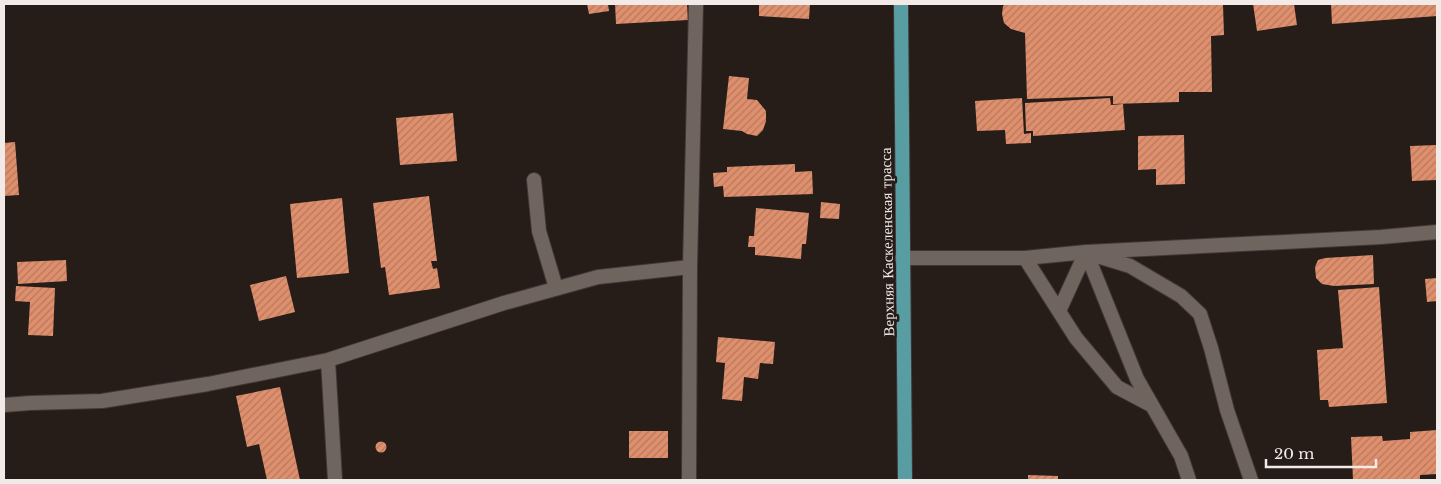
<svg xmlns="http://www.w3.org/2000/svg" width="1441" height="484" font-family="'Libre Baskerville',serif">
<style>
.building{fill:url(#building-hatch)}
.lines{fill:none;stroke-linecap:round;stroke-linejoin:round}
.minor-casing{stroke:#403836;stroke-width:16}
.tertiary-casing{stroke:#403836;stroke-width:16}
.primary-casing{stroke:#403836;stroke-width:16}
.minor{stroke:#70645f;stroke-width:14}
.tertiary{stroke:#70645f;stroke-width:14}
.primary{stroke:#589da2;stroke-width:14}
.labels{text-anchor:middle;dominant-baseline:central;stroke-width:5;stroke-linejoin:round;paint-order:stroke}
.street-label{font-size:15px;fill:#f1eae7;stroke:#261c18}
</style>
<defs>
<pattern id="building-hatch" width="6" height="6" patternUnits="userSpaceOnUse" patternTransform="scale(1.25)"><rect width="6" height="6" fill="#e08f6c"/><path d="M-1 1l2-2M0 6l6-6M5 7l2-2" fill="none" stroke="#b27960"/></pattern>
</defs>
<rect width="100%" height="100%" fill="#261c18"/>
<!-- building -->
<path class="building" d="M 587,4 L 608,4 L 609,11 L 589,14 Z
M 615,4 L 687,4 L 688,20 L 616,24 Z
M 759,4 L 810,4 L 809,19 L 759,16 Z
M 1006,4 L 1223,4 L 1224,35 L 1211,36 L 1212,92 L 1179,92 L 1179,102 L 1113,104 L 1113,96 L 1027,99 L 1025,33 L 1011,29 L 1004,23 L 1002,14 L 1003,6 Z
M 1253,4 L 1294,4 L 1297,25 L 1257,31 Z
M 1331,4 L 1437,4 L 1437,16 L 1332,24 Z
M 729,76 L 749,78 L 747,99 L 757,100 L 766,111 L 766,121 L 763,130 L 757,136 L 747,134 L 742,131 L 723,129 Z
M 1022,98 L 1024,134 L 1031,133 L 1031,143 L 1006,144 L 1005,130 L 977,131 L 975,101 Z
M 1110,98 L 1111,105 L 1123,104 L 1125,130 L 1033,136 L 1033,131 L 1026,131 L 1025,103 Z
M 453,113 L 457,161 L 400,165 L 396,118 Z
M 1184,135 L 1185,184 L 1156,185 L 1156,169 L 1138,170 L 1138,136 Z
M 15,142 L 19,195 L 4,196 L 4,143 Z
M 1437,145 L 1437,180 L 1412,181 L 1410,146 Z
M 795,164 L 795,172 L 812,171 L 813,194 L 724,197 L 723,186 L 714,187 L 713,173 L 727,172 L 727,167 Z
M 429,196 L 437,261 L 431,261 L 433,269 L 437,268 L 440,288 L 389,295 L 385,267 L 381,268 L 373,203 Z
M 342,198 L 349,273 L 297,278 L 290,204 Z
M 821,202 L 840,204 L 839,219 L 820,218 Z
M 756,208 L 809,213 L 806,244 L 802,244 L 801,259 L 755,255 L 755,247 L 748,247 L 749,236 L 754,236 Z
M 1373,255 L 1374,284 L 1334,286 L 1322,284 L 1316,278 L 1315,267 L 1318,260 L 1325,258 Z
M 66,260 L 67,281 L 18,284 L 17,262 Z
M 286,276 L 295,312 L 259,321 L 250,285 Z
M 1437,278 L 1437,301 L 1427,302 L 1425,279 Z
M 16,286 L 55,288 L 53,336 L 28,335 L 30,302 L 15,301 Z
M 1379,287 L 1387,403 L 1329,407 L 1328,400 L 1320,400 L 1317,350 L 1343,348 L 1338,290 Z
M 718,337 L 775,342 L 773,364 L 760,363 L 758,379 L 744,377 L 742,401 L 722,399 L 725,363 L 716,362 Z
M 280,387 L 300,480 L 267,480 L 259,444 L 247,447 L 236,396 Z
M 1437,430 L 1437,474 L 1420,475 L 1420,480 L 1353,480 L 1351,437 L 1382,436 L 1383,441 L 1410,439 L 1410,432 Z
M 629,431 L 668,431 L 668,458 L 629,458 Z
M375.5 447a5.5 5.5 0 1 1 11 0a5.5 5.5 0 1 1-11 0Z
M 1028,475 L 1058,476 L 1058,480 L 1028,480 Z"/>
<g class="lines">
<defs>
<path id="minor" d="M 534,180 L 539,231 L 556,288
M 1086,252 L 1137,379 L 1181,456 L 1189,480
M 1094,255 L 1130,266 L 1181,296 L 1200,314 L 1211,348 L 1227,410 L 1251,480
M 902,258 L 1025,258 L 1086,252 L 1381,237 L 1437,232
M 1025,258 L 1076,338 L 1117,387 L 1151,405
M 1059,311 L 1086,252
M 328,360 L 335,480
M 4,405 L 30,403 L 102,401 L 208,384 L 328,360 L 504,303 L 598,277 L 690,267"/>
<path id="tertiary" d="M 689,480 L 690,267 L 696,4"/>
<path id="primary" d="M 901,4 L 905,480"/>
</defs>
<!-- minor casing -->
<use href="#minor" class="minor-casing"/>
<!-- tertiary casing -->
<use href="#tertiary" class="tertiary-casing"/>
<!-- primary casing -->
<use href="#primary" class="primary-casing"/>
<!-- minor -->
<use href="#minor" class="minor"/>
<!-- tertiary -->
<use href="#tertiary" class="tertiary"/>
<!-- primary -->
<use href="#primary" class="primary"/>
</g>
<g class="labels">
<!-- street labels -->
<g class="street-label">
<text transform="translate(887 242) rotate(-91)">Верхняя Каскеленская трасса</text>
</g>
</g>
<!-- border -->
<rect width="1441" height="484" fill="none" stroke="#f1eae7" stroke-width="10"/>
<!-- scale -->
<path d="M1266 459v8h110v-8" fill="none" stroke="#f1eae7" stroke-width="2.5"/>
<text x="1274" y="459" font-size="15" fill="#f1eae7" stroke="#261c18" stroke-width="4" paint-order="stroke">20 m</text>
</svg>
